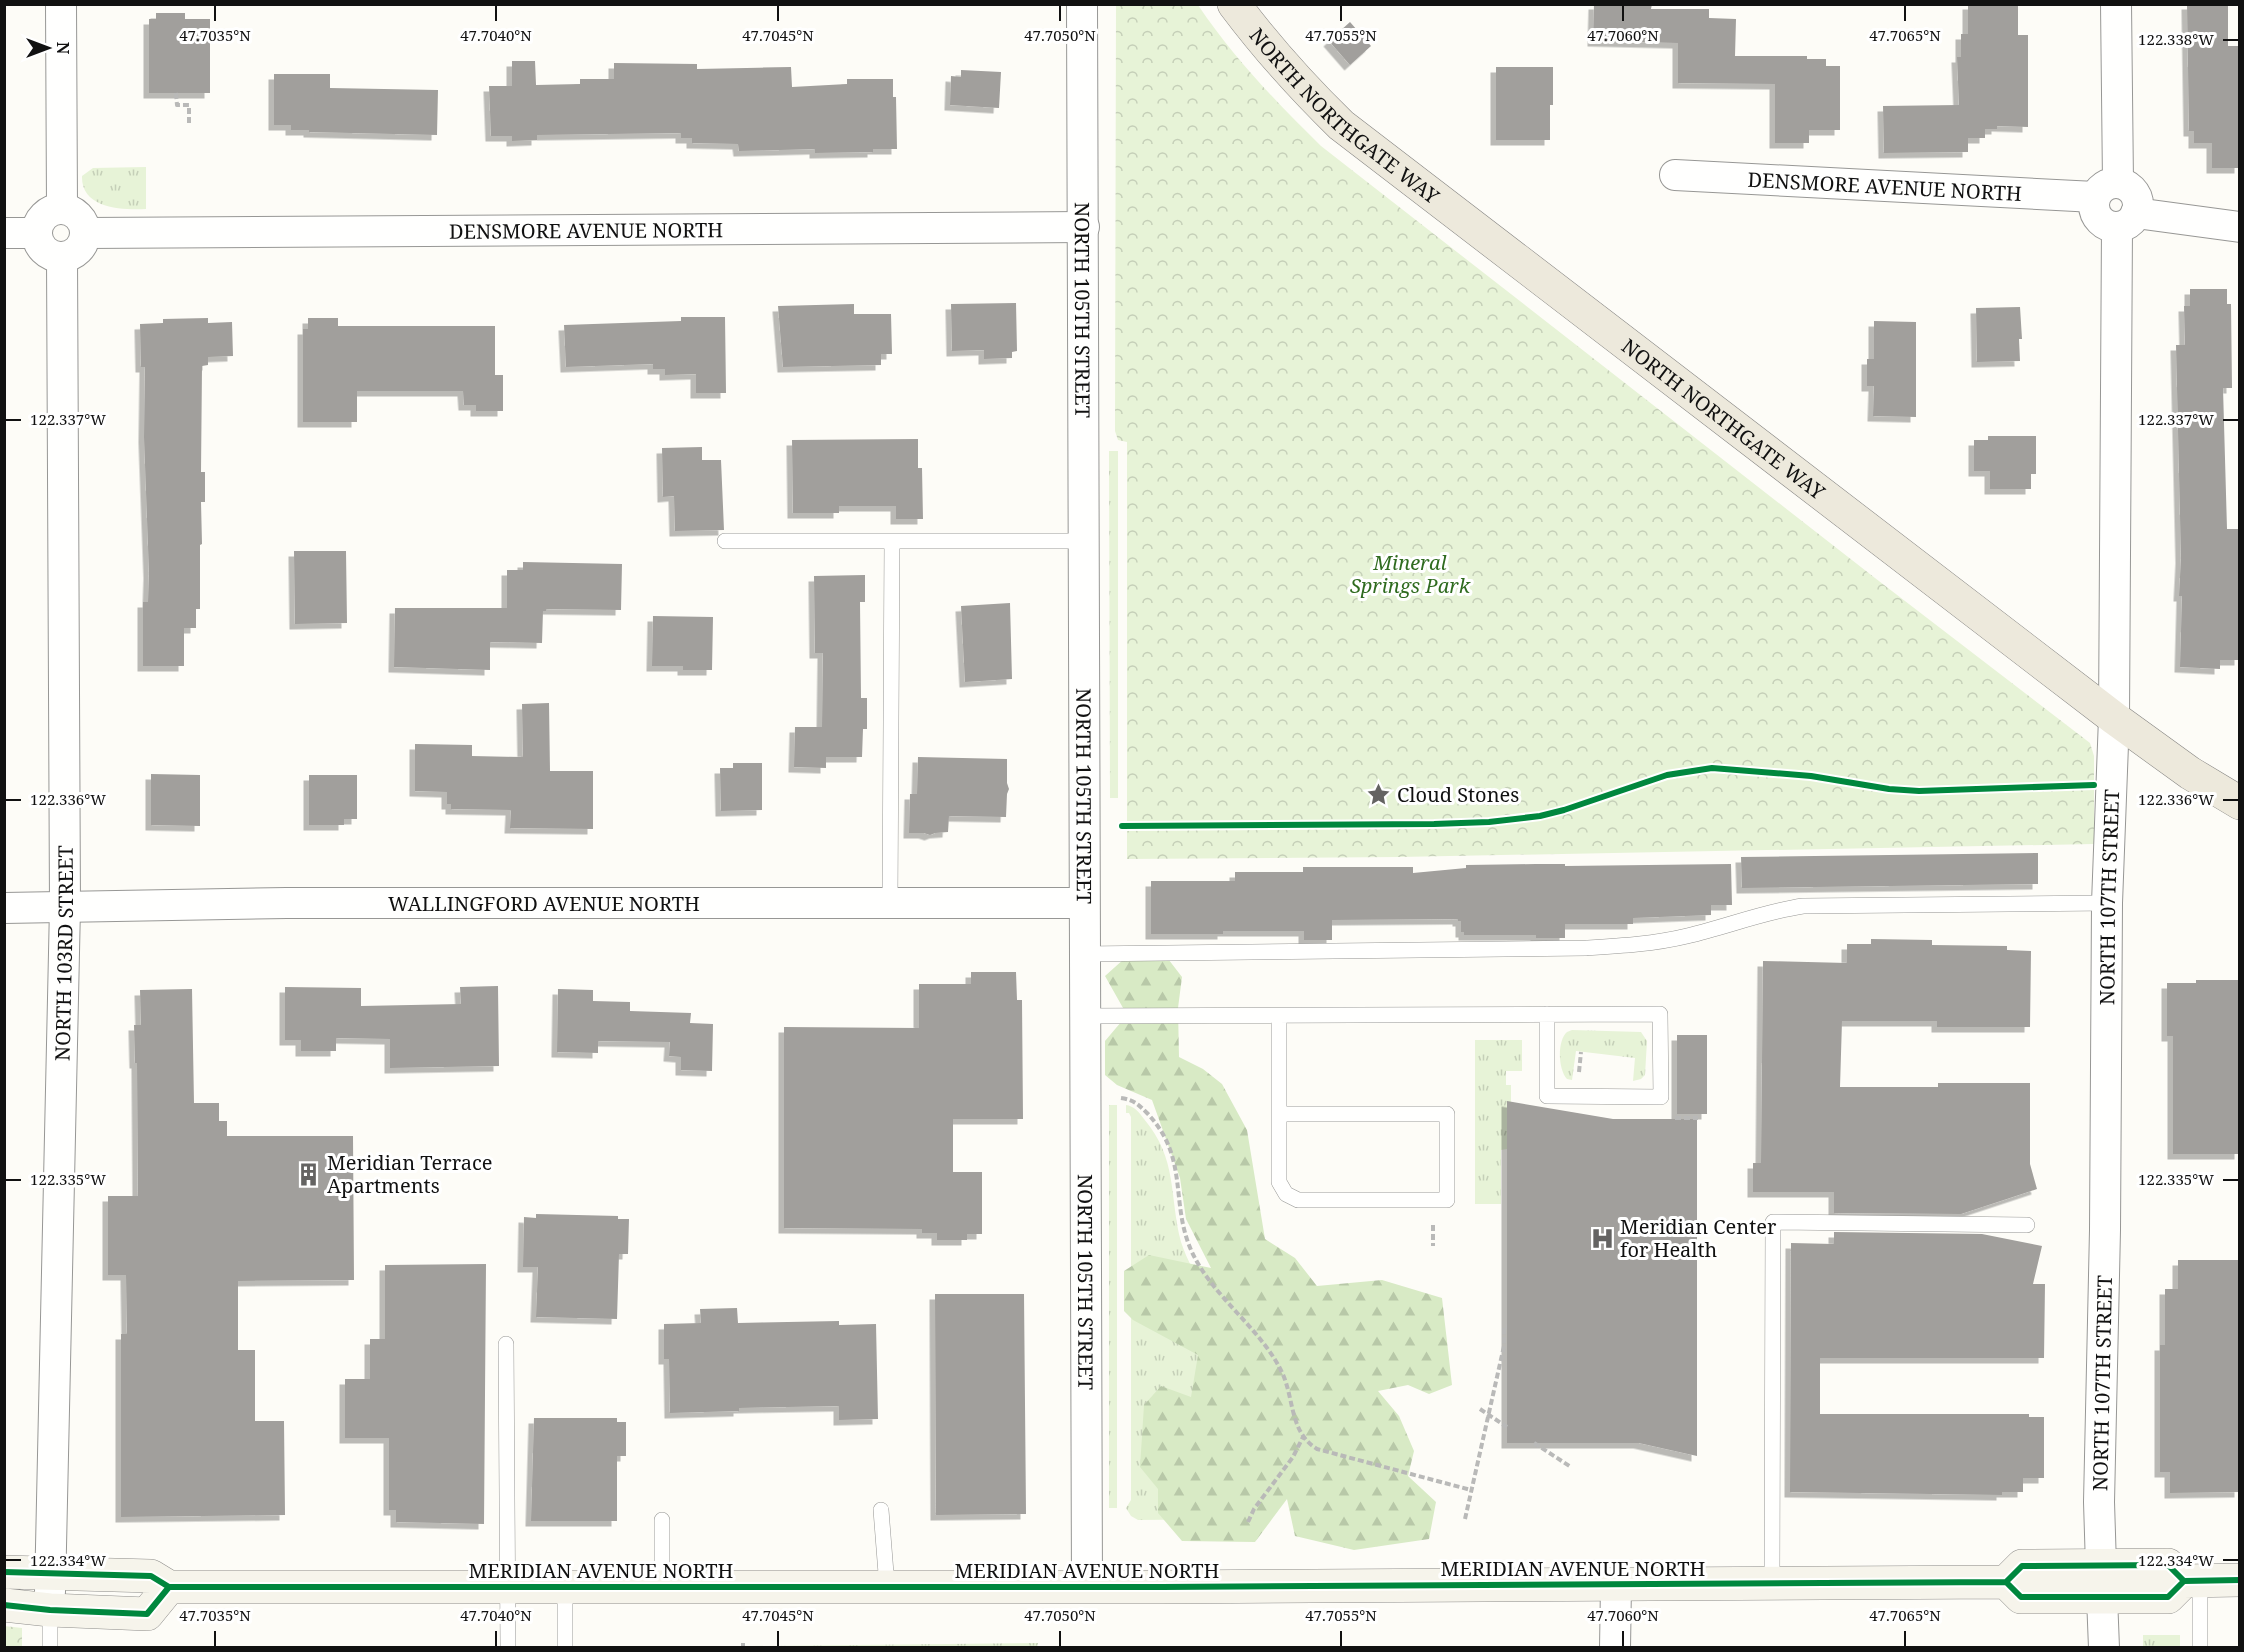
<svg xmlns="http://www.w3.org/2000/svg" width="2244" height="1652" font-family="'Noto Serif',serif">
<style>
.grass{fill:url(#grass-tufts)}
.forest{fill:url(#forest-firs)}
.park{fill:url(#park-crowns)}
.building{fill:#a19f9c;filter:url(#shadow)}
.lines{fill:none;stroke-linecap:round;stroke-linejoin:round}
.lane-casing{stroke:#979795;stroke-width:16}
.street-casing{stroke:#979795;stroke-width:32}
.secondary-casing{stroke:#8e8d8b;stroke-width:34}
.primary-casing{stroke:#858482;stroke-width:34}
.path{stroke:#b9b9b8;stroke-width:4;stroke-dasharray:6 3;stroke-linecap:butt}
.lane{stroke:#fffffe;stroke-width:15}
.street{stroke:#fffffe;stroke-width:30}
.secondary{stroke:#f6f4eb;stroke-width:33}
.primary{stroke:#ede9dc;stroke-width:33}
.cycleway-casing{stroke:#fff;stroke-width:10}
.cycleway{stroke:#00873e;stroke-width:6}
.ticks{fill:none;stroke:#111;stroke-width:2}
.labels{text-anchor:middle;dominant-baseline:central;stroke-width:6;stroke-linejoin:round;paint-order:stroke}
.street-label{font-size:20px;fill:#111;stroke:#fff}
.park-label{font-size:20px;font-style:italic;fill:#2f6b1f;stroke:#fff}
.poi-label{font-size:20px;fill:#111;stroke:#fff;text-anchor:start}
.ticks-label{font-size:15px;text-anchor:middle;fill:#111;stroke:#fff;stroke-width:6;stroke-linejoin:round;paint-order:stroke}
</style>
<defs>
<pattern id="grass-tufts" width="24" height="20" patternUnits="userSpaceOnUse" patternTransform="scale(1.5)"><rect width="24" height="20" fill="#e7f3d7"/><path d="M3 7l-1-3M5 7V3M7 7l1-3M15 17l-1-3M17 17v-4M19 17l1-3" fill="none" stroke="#c5cfb8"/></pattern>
<pattern id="forest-firs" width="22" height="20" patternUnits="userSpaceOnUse" patternTransform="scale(1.5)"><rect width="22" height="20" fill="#d8eac5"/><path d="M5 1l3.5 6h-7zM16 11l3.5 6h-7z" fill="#b8c8a8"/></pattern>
<pattern id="park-crowns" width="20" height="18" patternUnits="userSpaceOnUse" patternTransform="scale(1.5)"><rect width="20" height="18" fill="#e7f3d7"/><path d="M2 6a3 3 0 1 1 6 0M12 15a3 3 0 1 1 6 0" fill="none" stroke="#c5cfb8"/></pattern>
<filter id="shadow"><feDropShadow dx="-5.5" dy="5.5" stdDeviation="0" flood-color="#0004"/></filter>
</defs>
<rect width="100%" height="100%" fill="#fdfcf7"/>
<!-- grass -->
<path class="grass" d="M 146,167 L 146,209 C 123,210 81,209 82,176 L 93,168 Z
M 1109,451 L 1118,451 L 1118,798 L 1110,798 Z
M 1572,1030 L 1641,1032 L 1647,1041 L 1645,1075 L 1641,1079 L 1633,1081 L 1635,1058 L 1576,1051 L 1572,1080 L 1567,1079 C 1558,1069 1557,1041 1567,1032 Z
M 1475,1040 L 1522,1040 L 1522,1071 L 1506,1071 L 1506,1085 L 1511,1085 L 1511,1102 L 1507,1102 L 1507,1149 L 1501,1150 L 1501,1204 L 1475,1204 Z
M 1109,1105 L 1117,1105 L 1117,1508 L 1109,1508 Z
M 1126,1105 C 1134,1106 1139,1112 1144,1119 C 1178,1159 1169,1196 1181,1242 C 1184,1251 1188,1260 1192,1268 L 1241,1519 L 1138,1520 L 1131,1516 L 1126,1508 L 1131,1500 L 1131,1117 L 1129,1113 L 1126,1113 Z
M 2143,1635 L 2180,1635 L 2180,1647 L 2143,1647 Z
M 1038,1643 L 1037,1648 L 752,1647 L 752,1646 Z"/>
<!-- forest -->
<path class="forest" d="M 1134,950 L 1162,951 L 1182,977 L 1178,1008 L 1179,1057 L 1203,1069 L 1222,1084 L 1247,1130 L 1265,1239 L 1295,1258 L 1317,1286 L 1382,1280 L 1442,1298 L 1452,1385 L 1429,1394 L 1408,1385 L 1378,1391 L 1399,1416 L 1414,1451 L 1408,1476 L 1436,1502 L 1429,1539 L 1354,1550 L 1295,1536 L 1287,1499 L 1255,1542 L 1182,1541 L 1158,1513 L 1158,1489 L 1140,1467 L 1144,1405 L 1161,1386 L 1191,1397 L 1198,1355 L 1133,1320 L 1124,1311 L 1124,1271 L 1149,1255 L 1211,1268 L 1186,1219 L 1180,1178 L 1152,1100 L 1117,1085 L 1105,1075 L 1105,1041 L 1127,1015 L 1105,976 Z"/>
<!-- park -->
<path class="park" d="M 1116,5 L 1198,5 C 1233,57 1276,102 1321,146 L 1875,578 L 2090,743 L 2094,756 L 2094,844 L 1399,857 L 1127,859 L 1127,442 L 1118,440 L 1115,431 Z
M 4,1626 L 22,1628 L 22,1647 L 5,1647 Z"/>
<!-- building -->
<path class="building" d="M 1594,4 L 1652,4 L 1651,9 L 1709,9 L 1709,18 L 1736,19 L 1735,56 L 1807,56 L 1807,59 L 1826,59 L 1826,66 L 1840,66 L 1840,130 L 1809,130 L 1809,143 L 1775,143 L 1775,84 L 1678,83 L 1678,43 L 1593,41 Z
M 1968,4 L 2018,4 L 2018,35 L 2028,35 L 2028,127 L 1997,126 L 1997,129 L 1985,129 L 1985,138 L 1968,138 L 1968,152 L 1884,153 L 1883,106 L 1959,105 L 1957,57 L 1961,57 L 1961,34 L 1968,34 Z
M 2187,4 L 2228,4 L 2228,46 L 2240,46 L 2240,168 L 2212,168 L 2212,143 L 2194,143 L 2194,131 L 2189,131 Z
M 156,13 L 185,13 L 185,19 L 210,19 L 210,93 L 149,93 L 149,19 L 156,19 Z
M 1350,22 L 1371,46 L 1350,65 L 1329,41 Z
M 512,61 L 535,61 L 536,85 L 580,84 L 580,79 L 614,79 L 614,63 L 697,64 L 697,69 L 791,67 L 792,87 L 847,84 L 847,79 L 893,79 L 893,97 L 896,97 L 897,149 L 873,149 L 873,152 L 815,153 L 815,149 L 739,151 L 738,144 L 692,143 L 692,138 L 681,138 L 681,133 L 537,135 L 537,140 L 512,141 L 512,136 L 491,136 L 489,86 L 512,86 Z
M 1496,67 L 1553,67 L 1553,105 L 1550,105 L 1550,140 L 1496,140 Z
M 961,70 L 1001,72 L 999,108 L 950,105 L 951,76 L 961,77 Z
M 274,74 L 330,74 L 330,88 L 438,90 L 437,135 L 309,132 L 309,130 L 291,130 L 291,125 L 274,125 Z
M 2190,289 L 2227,289 L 2227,304 L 2231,304 L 2232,388 L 2223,388 L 2227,529 L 2240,529 L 2240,660 L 2220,660 L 2220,669 L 2180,667 L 2182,596 L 2179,596 L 2181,558 L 2176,345 L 2185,345 L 2184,306 L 2190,306 Z
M 1016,303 L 1017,351 L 1012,352 L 1012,358 L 984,359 L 984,350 L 952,351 L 951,304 Z
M 854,304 L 854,314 L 891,314 L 892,354 L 881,354 L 881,365 L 783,367 L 778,306 Z
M 2020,307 L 2022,339 L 2019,339 L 2020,361 L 1977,362 L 1976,308 Z
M 681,317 L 725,317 L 726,393 L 696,393 L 696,374 L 665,375 L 665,369 L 653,369 L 653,364 L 566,367 L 564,325 L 681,321 Z
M 208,318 L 208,323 L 232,322 L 233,356 L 208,357 L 208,365 L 202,366 L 201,472 L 205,472 L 205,502 L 201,502 L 202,544 L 200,545 L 200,609 L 196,609 L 196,628 L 184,628 L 184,666 L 143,666 L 143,602 L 148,602 L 149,573 L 144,437 L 145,367 L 141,367 L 140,324 L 163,323 L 163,319 Z
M 308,318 L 338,318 L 338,326 L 495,326 L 495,375 L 503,375 L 503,411 L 476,411 L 476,405 L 464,405 L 463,391 L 357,391 L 357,422 L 303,422 L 303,329 L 308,329 Z
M 1874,321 L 1916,322 L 1916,417 L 1873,416 L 1874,386 L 1867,386 L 1867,359 L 1874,359 Z
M 1988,436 L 2036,436 L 2036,474 L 2031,474 L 2031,489 L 1990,489 L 1990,471 L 1974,471 L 1974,440 L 1988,440 Z
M 918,439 L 918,468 L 922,468 L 923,519 L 896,519 L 896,506 L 839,506 L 839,513 L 793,513 L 792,440 Z
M 702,447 L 702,460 L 721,460 L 724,530 L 675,531 L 674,496 L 663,497 L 662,448 Z
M 294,551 L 346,551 L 347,623 L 295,624 Z
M 523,562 L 622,564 L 621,610 L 546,609 L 546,611 L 543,611 L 542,643 L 490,642 L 490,670 L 394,667 L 395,608 L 507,608 L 507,570 L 523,570 Z
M 865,575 L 865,602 L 860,602 L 861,698 L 867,698 L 867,729 L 863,729 L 862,757 L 826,757 L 826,768 L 794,767 L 795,727 L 822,727 L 823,653 L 815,653 L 814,576 Z
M 1010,603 L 1012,679 L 965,682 L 961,606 Z
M 653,616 L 713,617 L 712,670 L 683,670 L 683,666 L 652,666 Z
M 549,703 L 550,771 L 593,771 L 593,829 L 510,828 L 511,810 L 451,809 L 451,804 L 447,804 L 447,792 L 415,791 L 415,744 L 472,745 L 472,756 L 523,757 L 522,704 Z
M 918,757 L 1007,759 L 1007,783 L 1009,789 L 1007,794 L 1006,817 L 949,816 L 948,832 L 935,833 L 930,835 L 924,833 L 909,833 L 910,794 L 917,794 Z
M 733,763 L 762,763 L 762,810 L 721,811 L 720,768 L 733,768 Z
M 151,774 L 200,775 L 200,826 L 151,825 Z
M 309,775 L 357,775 L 357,819 L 344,819 L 344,825 L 309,825 Z
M 2038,853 L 2038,884 L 1742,888 L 1741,857 Z
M 1536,864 L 1565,864 L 1565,866 L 1731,864 L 1732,905 L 1711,905 L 1711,915 L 1633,918 L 1633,924 L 1565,924 L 1565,938 L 1536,938 L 1536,935 L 1464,935 L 1464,932 L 1461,932 L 1461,921 L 1458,921 L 1458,919 L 1332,920 L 1332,940 L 1304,940 L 1304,931 L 1223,931 L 1223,934 L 1151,934 L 1151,881 L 1235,881 L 1235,872 L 1303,872 L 1303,867 L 1413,867 L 1413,873 L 1466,868 L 1466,865 Z
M 1871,939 L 1932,940 L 1932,945 L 2007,946 L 2007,950 L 2031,951 L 2030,1027 L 1937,1027 L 1937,1021 L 1842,1021 L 1840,1087 L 1938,1087 L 1938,1083 L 2030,1083 L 2030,1164 L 2037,1189 L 1961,1214 L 1834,1213 L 1834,1192 L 1753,1192 L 1753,1163 L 1761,1163 L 1763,961 L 1847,963 L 1847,944 L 1871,944 Z
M 971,972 L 1016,972 L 1017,1000 L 1022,1000 L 1023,1119 L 953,1119 L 953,1172 L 982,1172 L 982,1234 L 967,1234 L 967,1240 L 937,1240 L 937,1233 L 922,1233 L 922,1229 L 784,1228 L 784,1027 L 919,1028 L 919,984 L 971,984 Z
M 2196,980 L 2240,980 L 2240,1154 L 2173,1154 L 2173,1036 L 2167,1036 L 2167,983 L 2196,983 Z
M 498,986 L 499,1066 L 390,1068 L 390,1039 L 336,1038 L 336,1051 L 301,1051 L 301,1040 L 285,1040 L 285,987 L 361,988 L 361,1006 L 461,1004 L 460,987 Z
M 192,989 L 194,1103 L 219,1103 L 219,1121 L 227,1121 L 227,1136 L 353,1136 L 354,1280 L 238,1281 L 238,1350 L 255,1350 L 255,1421 L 284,1421 L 285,1515 L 121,1517 L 121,1334 L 127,1334 L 126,1275 L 108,1275 L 108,1196 L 138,1196 L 137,1063 L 135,1063 L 134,1025 L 141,1025 L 140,990 Z
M 558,989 L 593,990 L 593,1001 L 630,1002 L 630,1011 L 691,1013 L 690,1023 L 713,1024 L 712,1071 L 681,1070 L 681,1057 L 669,1056 L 670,1042 L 598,1041 L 598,1053 L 557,1052 Z
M 1677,1035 L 1707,1035 L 1707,1114 L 1677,1114 Z
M 1507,1101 L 1613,1119 L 1697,1119 L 1697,1456 L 1639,1443 L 1507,1443 Z
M 536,1214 L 618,1216 L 618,1219 L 629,1219 L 628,1254 L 619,1254 L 617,1319 L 536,1317 L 538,1267 L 523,1267 L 524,1217 L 536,1218 Z
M 1834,1232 L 1982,1234 L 2042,1246 L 2033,1284 L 2045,1284 L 2044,1358 L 1820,1358 L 1820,1414 L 2029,1414 L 2029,1417 L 2044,1417 L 2044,1478 L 2023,1478 L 2023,1492 L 2002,1492 L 2002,1495 L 1790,1492 L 1791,1243 L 1834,1244 Z
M 2178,1260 L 2240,1260 L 2240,1492 L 2170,1493 L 2170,1472 L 2160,1472 L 2160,1345 L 2165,1345 L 2165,1289 L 2178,1289 Z
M 486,1264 L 484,1524 L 396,1522 L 396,1510 L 389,1510 L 389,1438 L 345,1438 L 345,1379 L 370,1379 L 370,1339 L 385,1339 L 385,1265 Z
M 935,1294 L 1024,1294 L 1026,1514 L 936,1515 Z
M 737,1308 L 738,1323 L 839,1321 L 839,1325 L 876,1324 L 878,1419 L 839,1420 L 839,1406 L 739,1408 L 739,1411 L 670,1413 L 669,1359 L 664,1359 L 664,1324 L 701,1323 L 700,1309 Z
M 534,1418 L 617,1418 L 617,1422 L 626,1422 L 626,1456 L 617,1456 L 617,1521 L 531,1521 Z"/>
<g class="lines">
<defs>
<path id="lane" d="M 725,541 L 1084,541
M 890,903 L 892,541
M 1084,954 L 1586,948 C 1619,946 1654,944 1687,936 C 1726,927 1763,912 1803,906 L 2107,903
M 1084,1016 C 1276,1016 1468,1015 1660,1014 L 1661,1097 L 1547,1096 L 1547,1014
M 1279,1016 L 1279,1182 L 1286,1194 L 1298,1200 L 1447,1200 L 1447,1114 L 1279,1114
M 506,1344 L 508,1648
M 881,1510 L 887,1586
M 662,1520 L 662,1586
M 2200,1581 L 2200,1648
M 1772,1583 L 1773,1222 L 2027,1225
M 50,1607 L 50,1648
M 565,1648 L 565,1586"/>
<g id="street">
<path d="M 61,4 L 62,208"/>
<path id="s1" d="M 1082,4 L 1087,1587"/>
<path d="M 2116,4 L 2118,183"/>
<path id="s2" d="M 1675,175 L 2095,197"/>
<circle cx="2116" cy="205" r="22"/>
<circle cx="61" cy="233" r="24"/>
<path d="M 2136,213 L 2240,227"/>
<path d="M 4,233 L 37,233"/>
<path id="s3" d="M 86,233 L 1084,227"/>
<path id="s4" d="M 4,908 L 287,903 L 1084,903"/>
<path id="s5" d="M 2101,1566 L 2099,1502 L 2105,1230 L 2107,903 L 2114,718 L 2117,227"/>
<path id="s6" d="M 50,1592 L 65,907 L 62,257"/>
<path d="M 2102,1597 L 2104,1648"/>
<path d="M 1615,1648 L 1616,1585"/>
</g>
<path id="secondary" d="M 4,1572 L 151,1576 L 169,1587
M 2006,1582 L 2021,1597 L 2168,1597 L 2184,1581
M 169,1587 L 1162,1587 L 2006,1582 L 2022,1566 L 2168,1565 L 2184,1581 L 2240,1580
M 4,1605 L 50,1610 L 147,1614 L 169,1587"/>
<g id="primary">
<path id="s7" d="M 1234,4 C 1267,48 1302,87 1341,125 L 2114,718 L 2190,773 L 2240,803"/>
</g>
</defs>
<!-- lane casing -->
<use href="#lane" class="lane-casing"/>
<!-- street casing -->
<use href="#street" class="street-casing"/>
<!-- secondary casing -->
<use href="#secondary" class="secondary-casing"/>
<!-- primary casing -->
<use href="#primary" class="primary-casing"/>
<!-- path -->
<path class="path" d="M 176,93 L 177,105 L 189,105 L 189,125
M 1579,1072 L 1581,1052
M 1121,1098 C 1134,1100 1138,1104 1147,1113 C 1188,1156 1171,1198 1189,1245 C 1208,1295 1264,1329 1284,1377 C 1294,1403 1291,1433 1317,1449 L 1471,1490
M 1675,1118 L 1698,1118
M 1433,1225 L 1433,1246
M 1480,1409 L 1507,1427
M 1534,1443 L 1571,1467
M 1465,1519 L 1504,1346 L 1504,1327 L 1507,1327
M 1248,1522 L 1254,1509 L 1293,1457 L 1303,1437
M 743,1643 L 743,1648"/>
<!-- lane -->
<use href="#lane" class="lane"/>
<!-- street -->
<use href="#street" class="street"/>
<!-- secondary -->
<use href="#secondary" class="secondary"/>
<!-- primary -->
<use href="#primary" class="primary"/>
<defs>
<path id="cycleway" d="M 1122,826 L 1434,824 L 1489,822 L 1540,816 L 1564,810 L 1667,775 L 1712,768 L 1811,776 L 1889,789 L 1919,791 L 2094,785
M 4,1572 L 151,1576 L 169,1587
M 2006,1582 L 2021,1597 L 2168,1597 L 2184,1581
M 169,1587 L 1162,1587 L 2006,1582 L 2022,1566 L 2168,1565 L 2184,1581 L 2240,1580
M 4,1605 L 50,1610 L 147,1614 L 169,1587"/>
</defs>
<!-- cycleway casing -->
<use href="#cycleway" class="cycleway-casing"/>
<!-- cycleway -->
<use href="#cycleway" class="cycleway"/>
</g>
<!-- ticks -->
<path class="ticks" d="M 215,6 L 215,21M 496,6 L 496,21M 778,6 L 778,21M 1060,6 L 1060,21M 1341,6 L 1341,21M 1623,6 L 1623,21M 1905,6 L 1905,21M 2223,40 L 2238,40M 6,420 L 21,420M 2223,420 L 2238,420M 6,800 L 21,800M 2223,800 L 2238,800M 6,1180 L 21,1180M 2223,1180 L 2238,1180M 6,1560 L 21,1560M 2223,1560 L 2238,1560M 215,1631 L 215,1646M 496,1631 L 496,1646M 778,1631 L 778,1646M 1060,1631 L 1060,1646M 1341,1631 L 1341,1646M 1623,1631 L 1623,1646M 1905,1631 L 1905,1646"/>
<!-- icons -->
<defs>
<symbol id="sight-bare" viewBox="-9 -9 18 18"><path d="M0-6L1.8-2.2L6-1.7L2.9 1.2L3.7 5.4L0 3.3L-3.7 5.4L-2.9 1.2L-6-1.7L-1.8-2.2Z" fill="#646362" stroke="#fff" stroke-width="2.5" paint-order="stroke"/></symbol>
<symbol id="building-bare" viewBox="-9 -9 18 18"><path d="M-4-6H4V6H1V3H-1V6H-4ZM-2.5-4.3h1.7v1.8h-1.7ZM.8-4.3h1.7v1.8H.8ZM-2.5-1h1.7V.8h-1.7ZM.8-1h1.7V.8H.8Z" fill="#646362" stroke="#fff" stroke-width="2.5" paint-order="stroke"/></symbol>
<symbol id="hospital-bare" viewBox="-9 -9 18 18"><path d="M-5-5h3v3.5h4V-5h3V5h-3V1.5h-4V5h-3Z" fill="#646362" stroke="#fff" stroke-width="2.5" paint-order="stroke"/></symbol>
</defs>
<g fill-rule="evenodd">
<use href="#sight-bare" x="1362" y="778" width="33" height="33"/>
<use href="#building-bare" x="292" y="1158" width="33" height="33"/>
<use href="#hospital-bare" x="1586" y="1222" width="33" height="33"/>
</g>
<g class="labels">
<!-- street labels -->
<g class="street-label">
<text stroke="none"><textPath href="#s7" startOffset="158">NORTH NORTHGATE WAY</textPath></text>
<text stroke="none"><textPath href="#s2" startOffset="210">DENSMORE AVENUE NORTH</textPath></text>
<text stroke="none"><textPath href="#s3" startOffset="500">DENSMORE AVENUE NORTH</textPath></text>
<text stroke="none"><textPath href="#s1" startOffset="306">NORTH 105TH STREET</textPath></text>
<text stroke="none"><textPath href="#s7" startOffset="644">NORTH NORTHGATE WAY</textPath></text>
<text stroke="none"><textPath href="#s1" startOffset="792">NORTH 105TH STREET</textPath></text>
<text stroke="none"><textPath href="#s5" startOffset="669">NORTH 107TH STREET</textPath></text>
<text stroke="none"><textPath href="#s4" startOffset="540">WALLINGFORD AVENUE NORTH</textPath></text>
<text stroke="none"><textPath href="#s6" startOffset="639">NORTH 103RD STREET</textPath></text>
<text stroke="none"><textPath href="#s1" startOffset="1278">NORTH 105TH STREET</textPath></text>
<text stroke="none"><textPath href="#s5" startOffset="183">NORTH 107TH STREET</textPath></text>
<text x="1573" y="1568">MERIDIAN AVENUE NORTH</text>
<text x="601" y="1570">MERIDIAN AVENUE NORTH</text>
<text x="1087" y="1570">MERIDIAN AVENUE NORTH</text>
</g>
<!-- park labels -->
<g class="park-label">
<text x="1410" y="562">Mineral<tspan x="1410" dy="23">Springs Park</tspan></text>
</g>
<!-- poi labels -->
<g class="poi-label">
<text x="1397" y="794">Cloud Stones</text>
<text x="327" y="1162">Meridian Terrace<tspan x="327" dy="23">Apartments</tspan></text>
<text x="1620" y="1226">Meridian Center<tspan x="1620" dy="23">for Health</tspan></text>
</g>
</g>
<g class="ticks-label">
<text x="215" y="41">47.7035°N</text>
<text x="496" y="41">47.7040°N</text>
<text x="778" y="41">47.7045°N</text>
<text x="1060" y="41">47.7050°N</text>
<text x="1341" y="41">47.7055°N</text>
<text x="1623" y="41">47.7060°N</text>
<text x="1905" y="41">47.7065°N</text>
<text x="2176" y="45">122.338°W</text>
<text x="2176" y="425">122.337°W</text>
<text x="68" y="425">122.337°W</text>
<text x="2176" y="805">122.336°W</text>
<text x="68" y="805">122.336°W</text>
<text x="2176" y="1185">122.335°W</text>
<text x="68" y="1185">122.335°W</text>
<text x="68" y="1566">122.334°W</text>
<text x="2176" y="1566">122.334°W</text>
<text x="215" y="1621">47.7035°N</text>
<text x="496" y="1621">47.7040°N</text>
<text x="778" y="1621">47.7045°N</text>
<text x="1060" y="1621">47.7050°N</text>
<text x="1341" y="1621">47.7055°N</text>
<text x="1623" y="1621">47.7060°N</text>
<text x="1905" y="1621">47.7065°N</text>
</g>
<!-- border -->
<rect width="2244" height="1652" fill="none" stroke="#111111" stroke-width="12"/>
<!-- north arrow -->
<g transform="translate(48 48) rotate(90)" stroke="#ffffff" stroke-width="4.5" paint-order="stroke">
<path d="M0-4.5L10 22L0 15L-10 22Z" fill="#111111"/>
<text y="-9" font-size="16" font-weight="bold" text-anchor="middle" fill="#111111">N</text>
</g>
</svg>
